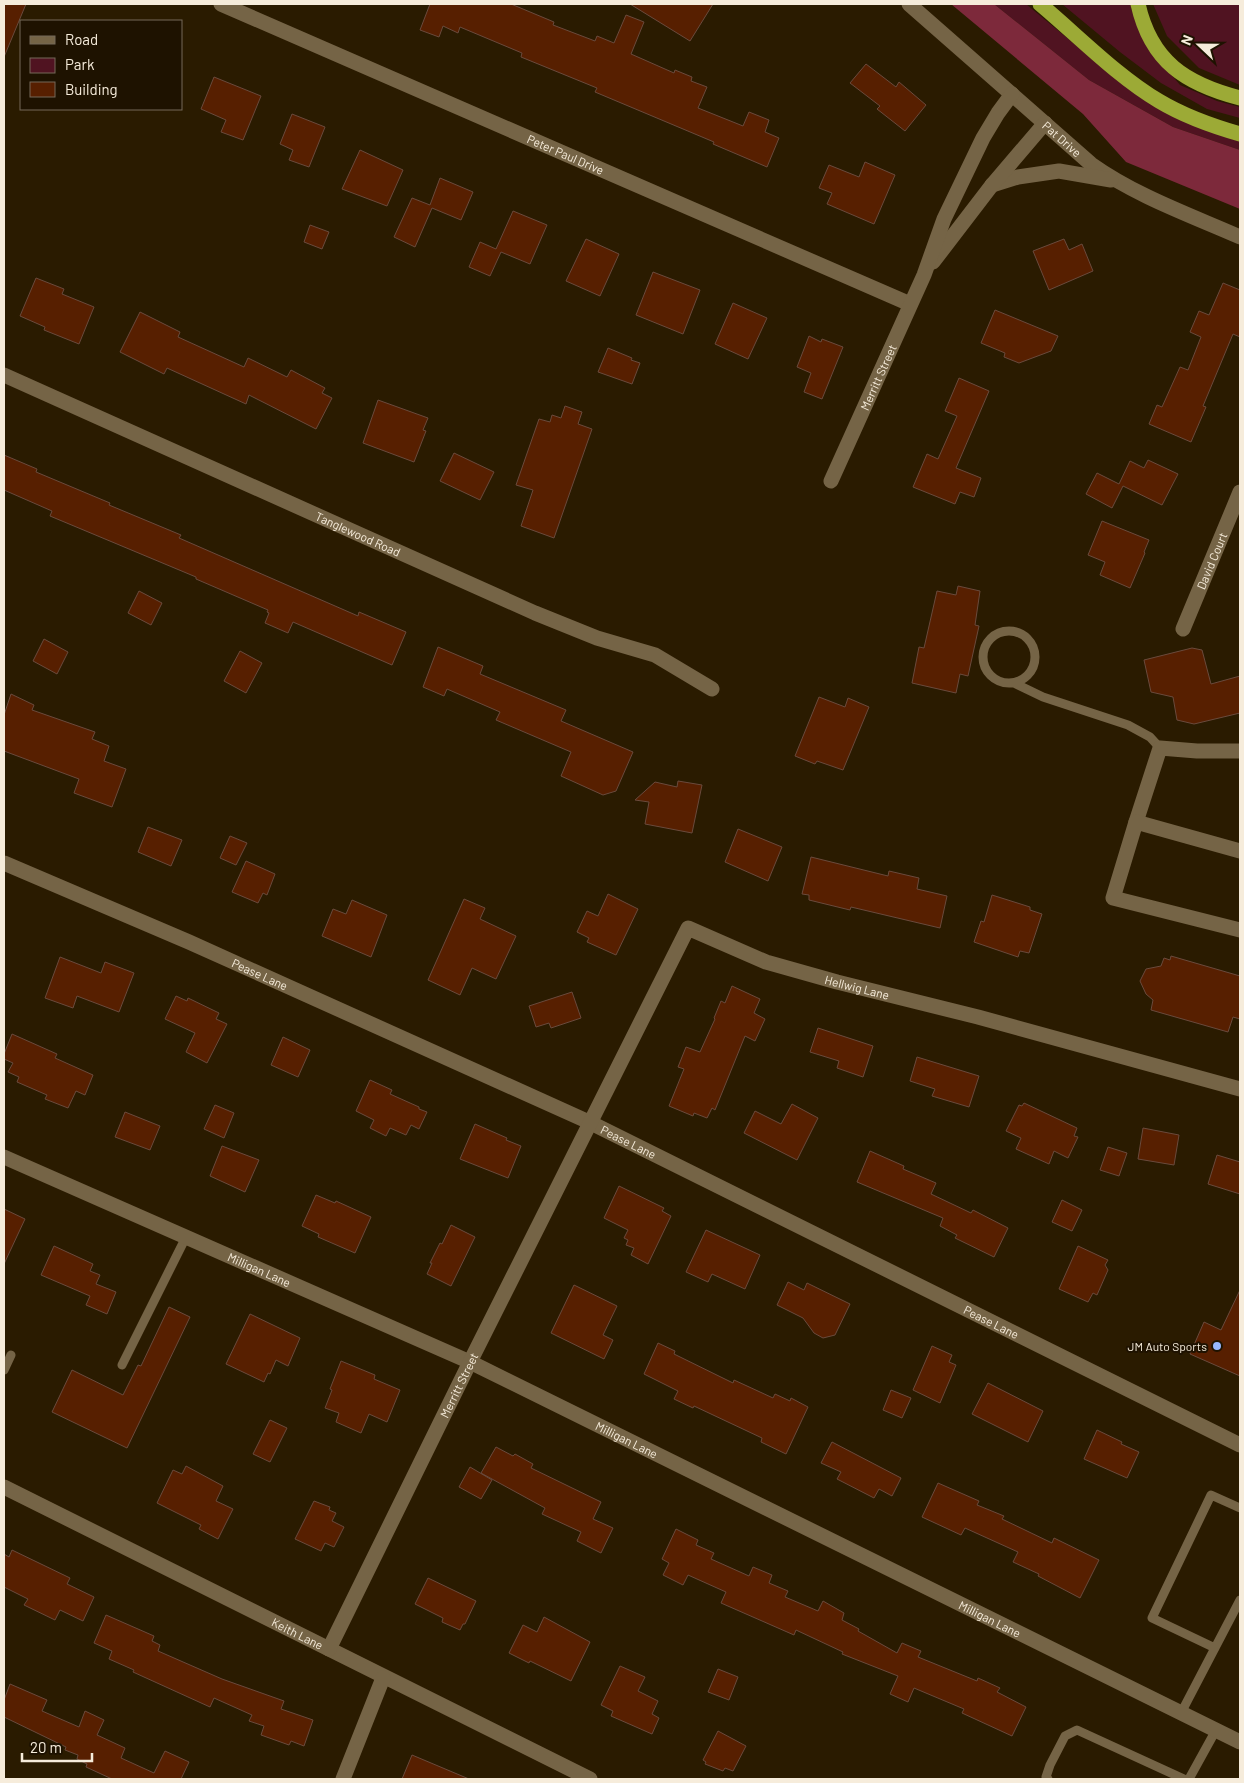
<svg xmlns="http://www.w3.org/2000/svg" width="1244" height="1783" font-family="Barlow,sans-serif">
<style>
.green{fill:#501321}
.forest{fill:#7d293b}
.building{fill:#571f00;stroke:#6a4a3c}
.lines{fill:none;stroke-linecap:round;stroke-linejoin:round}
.lane{stroke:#756446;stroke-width:9}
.street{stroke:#756446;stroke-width:15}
.highway{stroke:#9caa36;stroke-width:15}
.poi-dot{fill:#97b6fd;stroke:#1e1200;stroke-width:2}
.labels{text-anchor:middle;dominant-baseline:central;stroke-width:4;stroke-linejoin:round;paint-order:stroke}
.street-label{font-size:12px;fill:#f6ecdb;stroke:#1e1200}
.poi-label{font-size:12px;fill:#f6ecdb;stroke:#1e1200;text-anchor:end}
</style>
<rect width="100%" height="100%" fill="#2a1b00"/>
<!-- green -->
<path class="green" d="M 994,4 L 1026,4 L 1130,90 L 1240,141 L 1240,150 L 1173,127 L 1089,80 Z
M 1062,4 L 1131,4 L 1131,8 L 1148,47 L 1180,85 L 1217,101 L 1240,107 L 1240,118 L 1207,109 L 1161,83 L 1120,52 Z
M 1153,4 L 1240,4 L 1240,85 L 1199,68 L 1167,36 Z"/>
<!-- forest -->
<path class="forest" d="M 951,4 L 994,4 L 1089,80 L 1173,127 L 1240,150 L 1240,209 L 1126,162 L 1083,114 Z"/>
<!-- building -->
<path class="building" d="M 4,4 L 26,4 L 4,57 Z
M 430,4 L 511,4 L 554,22 L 553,25 L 595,41 L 597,36 L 614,43 L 626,15 L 644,22 L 631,54 L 674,73 L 675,70 L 692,77 L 691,81 L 707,87 L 698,108 L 743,126 L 749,112 L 769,120 L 765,132 L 779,138 L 767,167 L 713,144 L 714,142 L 595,92 L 597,88 L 521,57 L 522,53 L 460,27 L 458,33 L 443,26 L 439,37 L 420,30 Z
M 630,4 L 713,4 L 690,41 Z
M 866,64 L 896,87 L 899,82 L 926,105 L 905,131 L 877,109 L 880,106 L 850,83 Z
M 214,77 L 261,96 L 243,140 L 221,132 L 226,120 L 201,109 Z
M 292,114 L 325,127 L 309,167 L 289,160 L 293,150 L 280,144 Z
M 360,150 L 403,170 L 387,206 L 342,189 Z
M 865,162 L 895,175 L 874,224 L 827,204 L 832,193 L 819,188 L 829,165 L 859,177 Z
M 440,178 L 473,192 L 461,220 L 432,208 L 415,247 L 394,237 L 412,198 L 430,205 Z
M 513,211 L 547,225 L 530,264 L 501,252 L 490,276 L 469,267 L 480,242 L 496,249 Z
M 310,225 L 329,232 L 322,249 L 304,242 Z
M 586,239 L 619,254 L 600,296 L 566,281 Z
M 1064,239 L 1069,250 L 1082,244 L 1093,271 L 1049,290 L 1033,251 Z
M 653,272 L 700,290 L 683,334 L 636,315 Z
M 36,278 L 64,289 L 62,294 L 94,307 L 79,344 L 44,330 L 45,327 L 20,316 Z
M 1223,283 L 1240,290 L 1240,337 L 1233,334 L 1203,406 L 1206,407 L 1191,442 L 1149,424 L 1157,405 L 1162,407 L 1180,367 L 1188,370 L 1201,337 L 1190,332 L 1199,311 L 1209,315 Z
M 733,303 L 767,318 L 748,359 L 715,344 Z
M 995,310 L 1058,336 L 1051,351 L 1019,363 L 1004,357 L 1005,353 L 981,343 Z
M 140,312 L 180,332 L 178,337 L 244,367 L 248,358 L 287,377 L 291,370 L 325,388 L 322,393 L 332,398 L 316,429 L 249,395 L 246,404 L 167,368 L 164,374 L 120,352 Z
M 809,336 L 821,342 L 822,339 L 843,347 L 822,399 L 804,392 L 811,373 L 797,367 Z
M 608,348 L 632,358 L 631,360 L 640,363 L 632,384 L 598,372 Z
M 959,378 L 989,391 L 956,468 L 981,478 L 974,497 L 960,492 L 955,504 L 913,487 L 927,454 L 938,459 L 957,416 L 945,411 Z
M 378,400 L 428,418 L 423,430 L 426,431 L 414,462 L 363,443 Z
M 565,406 L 582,412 L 578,424 L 592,429 L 554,538 L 521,526 L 533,490 L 516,485 L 539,419 L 550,422 L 552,415 L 561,418 Z
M 454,453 L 494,472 L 480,500 L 440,481 Z
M 4,455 L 37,469 L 36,472 L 110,503 L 109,505 L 181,535 L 179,538 L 358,616 L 359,612 L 406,632 L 392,665 L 293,622 L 288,633 L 265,623 L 269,613 L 267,612 L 268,610 L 196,579 L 196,577 L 50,516 L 52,511 L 4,490 Z
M 1148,460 L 1178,474 L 1162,505 L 1123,486 L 1112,508 L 1086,494 L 1097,473 L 1119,484 L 1130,461 L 1144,468 Z
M 1102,521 L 1149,540 L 1144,552 L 1145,553 L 1130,588 L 1100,575 L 1105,562 L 1088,555 Z
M 958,586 L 980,591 L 975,625 L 979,626 L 968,676 L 960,674 L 956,693 L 912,683 L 919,647 L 924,648 L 937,591 L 956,595 Z
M 139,591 L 162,603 L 151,625 L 128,613 Z
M 44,639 L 68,652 L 57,674 L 33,661 Z
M 438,647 L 483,666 L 480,674 L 566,710 L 561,721 L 633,752 L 616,791 L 603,795 L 561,776 L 571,752 L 496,720 L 500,712 L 447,689 L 444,696 L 423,687 Z
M 1192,648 L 1202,650 L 1211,684 L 1240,676 L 1240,713 L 1194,724 L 1177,720 L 1173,697 L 1151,692 L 1144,660 Z
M 240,651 L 262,663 L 246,693 L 224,681 Z
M 11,694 L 34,705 L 32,710 L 95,732 L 92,739 L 109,746 L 104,761 L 126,769 L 112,807 L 74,793 L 79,779 L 4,751 L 4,715 Z
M 819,697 L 845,707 L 848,698 L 869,707 L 843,770 L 817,761 L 815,764 L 795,756 Z
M 678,781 L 702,785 L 692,833 L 645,824 L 649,802 L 635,800 L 655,782 L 677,787 Z
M 148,827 L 182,840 L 171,866 L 138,852 Z
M 738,829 L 782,847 L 768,881 L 725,862 Z
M 230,836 L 247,843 L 236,865 L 220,858 Z
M 811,857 L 888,876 L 889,871 L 919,878 L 917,889 L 947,896 L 940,928 L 851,907 L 850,910 L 809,900 L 809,895 L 802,894 Z
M 246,861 L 275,874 L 267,895 L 263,893 L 258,903 L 232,892 Z
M 608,894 L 638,909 L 616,955 L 587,942 L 589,938 L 577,932 L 587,911 L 598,916 Z
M 992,895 L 1030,907 L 1030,910 L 1042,914 L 1029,953 L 1020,951 L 1018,957 L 974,942 L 981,921 L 984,922 Z
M 464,899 L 485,908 L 480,919 L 516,936 L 496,979 L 472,968 L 460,995 L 428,980 Z
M 352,900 L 387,915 L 371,957 L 322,936 L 333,909 L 346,914 Z
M 1171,956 L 1240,976 L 1240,1019 L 1233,1017 L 1228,1032 L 1151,1010 L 1153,1000 L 1146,994 L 1140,981 L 1146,969 L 1161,966 L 1164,958 L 1170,960 Z
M 60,957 L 101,973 L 105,962 L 134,973 L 119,1012 L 77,996 L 73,1008 L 45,998 Z
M 732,986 L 760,999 L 754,1013 L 765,1019 L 755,1041 L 745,1036 L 715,1110 L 712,1108 L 707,1118 L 694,1113 L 693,1116 L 669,1106 L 684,1069 L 678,1067 L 686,1047 L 700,1052 L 715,1019 L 714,1018 L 721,1001 L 725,1003 Z
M 572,992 L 581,1018 L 551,1028 L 549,1023 L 536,1027 L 529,1006 Z
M 176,996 L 187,1001 L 188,998 L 219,1013 L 216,1019 L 227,1024 L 207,1063 L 186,1052 L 195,1033 L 165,1019 Z
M 818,1028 L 873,1046 L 863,1077 L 837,1068 L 839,1061 L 810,1052 Z
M 12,1034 L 57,1054 L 55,1058 L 93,1075 L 85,1095 L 76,1091 L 68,1108 L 45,1099 L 47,1095 L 17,1082 L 19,1077 L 8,1072 L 13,1063 L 4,1059 L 4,1054 Z
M 283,1037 L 310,1050 L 298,1077 L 271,1065 Z
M 917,1057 L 979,1076 L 969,1107 L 932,1096 L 935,1089 L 910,1081 Z
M 370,1080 L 392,1090 L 390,1094 L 419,1107 L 419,1109 L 427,1112 L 419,1129 L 411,1125 L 406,1135 L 390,1128 L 386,1136 L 370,1128 L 374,1120 L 356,1111 Z
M 1024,1103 L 1077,1128 L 1074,1136 L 1078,1137 L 1068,1158 L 1054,1151 L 1049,1164 L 1016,1149 L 1021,1138 L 1006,1131 L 1019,1105 L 1022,1106 Z
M 792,1104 L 818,1118 L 797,1160 L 744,1133 L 755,1111 L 781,1124 Z
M 215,1105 L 234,1113 L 224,1138 L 204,1129 Z
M 125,1112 L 160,1126 L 150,1150 L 115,1137 Z
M 475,1124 L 507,1138 L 506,1140 L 521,1146 L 508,1178 L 460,1159 Z
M 1143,1128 L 1179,1135 L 1174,1165 L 1138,1159 Z
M 222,1146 L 259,1160 L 245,1192 L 210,1176 Z
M 1108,1147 L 1127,1153 L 1119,1176 L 1100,1170 Z
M 870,1151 L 904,1166 L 903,1169 L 936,1183 L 931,1194 L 971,1213 L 973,1210 L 1008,1228 L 994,1257 L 955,1238 L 957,1235 L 940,1226 L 943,1218 L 857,1182 Z
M 1217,1155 L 1240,1162 L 1240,1194 L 1208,1184 Z
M 619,1186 L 664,1208 L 662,1211 L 671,1216 L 648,1264 L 631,1255 L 634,1248 L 626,1245 L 628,1240 L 624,1238 L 628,1230 L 604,1218 Z
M 316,1195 L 335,1203 L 336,1201 L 371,1217 L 355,1253 L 318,1237 L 319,1234 L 302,1226 Z
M 1062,1200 L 1082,1210 L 1072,1231 L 1052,1222 Z
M 4,1209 L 25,1219 L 4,1264 Z
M 451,1225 L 475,1237 L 451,1286 L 427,1274 L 432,1263 L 430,1263 L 440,1243 L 442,1244 Z
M 706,1230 L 760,1255 L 745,1289 L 712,1274 L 708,1282 L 686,1272 Z
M 54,1246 L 93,1264 L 90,1271 L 100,1275 L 96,1284 L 116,1292 L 107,1314 L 86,1305 L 90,1296 L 41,1275 Z
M 1078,1246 L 1108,1260 L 1105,1265 L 1108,1270 L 1097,1295 L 1093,1293 L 1088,1302 L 1059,1289 Z
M 788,1282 L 804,1290 L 807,1283 L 850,1304 L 835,1335 L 823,1338 L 814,1333 L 803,1318 L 777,1305 Z
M 574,1285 L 617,1306 L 603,1335 L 613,1340 L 604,1359 L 551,1333 Z
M 1240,1290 L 1240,1376 L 1190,1354 L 1204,1322 L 1221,1330 Z
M 169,1307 L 190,1317 L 127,1448 L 52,1412 L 72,1370 L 123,1395 L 138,1365 L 141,1366 Z
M 250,1314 L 300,1338 L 288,1366 L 276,1360 L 270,1374 L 268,1373 L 264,1382 L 226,1364 Z
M 658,1343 L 675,1351 L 674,1354 L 733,1383 L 734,1380 L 773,1398 L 775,1394 L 790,1401 L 791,1398 L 808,1407 L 786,1454 L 761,1442 L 762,1438 L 694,1406 L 693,1408 L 674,1399 L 678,1391 L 644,1374 Z
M 932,1346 L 952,1355 L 949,1362 L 956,1365 L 940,1403 L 913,1390 Z
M 341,1361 L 375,1375 L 374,1379 L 400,1390 L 387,1422 L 369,1414 L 361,1433 L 336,1422 L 339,1413 L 325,1408 L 332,1390 L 330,1389 Z
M 988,1383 L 1043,1411 L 1028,1442 L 972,1414 Z
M 891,1390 L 911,1398 L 902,1418 L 883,1410 Z
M 270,1420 L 287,1428 L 270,1462 L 253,1454 Z
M 1097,1430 L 1122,1442 L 1121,1444 L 1139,1452 L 1127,1478 L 1084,1459 Z
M 832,1442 L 901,1478 L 892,1496 L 879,1489 L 874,1498 L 837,1479 L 841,1472 L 821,1463 Z
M 496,1447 L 513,1456 L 515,1454 L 533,1464 L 531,1468 L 601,1502 L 593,1519 L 613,1528 L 601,1553 L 577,1541 L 581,1532 L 542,1514 L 545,1508 L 481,1473 Z
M 186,1466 L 223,1486 L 216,1501 L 233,1509 L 218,1539 L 199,1529 L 201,1525 L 157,1503 L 173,1470 L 182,1474 Z
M 470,1467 L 492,1480 L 481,1499 L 459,1487 Z
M 938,1483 L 979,1501 L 977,1505 L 1004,1516 L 1002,1519 L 1052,1543 L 1054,1538 L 1099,1560 L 1080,1598 L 1038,1576 L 1039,1574 L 1013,1562 L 1018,1552 L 965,1528 L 961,1535 L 922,1517 Z
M 314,1501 L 330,1507 L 329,1510 L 336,1513 L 332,1521 L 344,1527 L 334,1547 L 325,1543 L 321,1551 L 295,1539 Z
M 676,1529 L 698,1540 L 696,1545 L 714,1553 L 711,1559 L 749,1576 L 753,1567 L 772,1575 L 769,1583 L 788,1591 L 785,1597 L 818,1611 L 823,1601 L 844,1613 L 842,1620 L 859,1629 L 858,1631 L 897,1653 L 902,1643 L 921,1651 L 918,1657 L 977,1681 L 978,1678 L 1000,1688 L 997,1692 L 1026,1707 L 1012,1736 L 962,1713 L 964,1709 L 914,1688 L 908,1702 L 890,1694 L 898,1676 L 842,1654 L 843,1652 L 796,1630 L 794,1635 L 721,1603 L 726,1592 L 688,1575 L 683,1585 L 663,1575 L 669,1563 L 662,1559 Z
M 12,1550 L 70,1578 L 67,1584 L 94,1597 L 83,1621 L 60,1610 L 55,1620 L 24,1605 L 28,1599 L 4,1587 L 4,1554 L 9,1557 Z
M 428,1578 L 476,1601 L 465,1624 L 463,1624 L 460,1630 L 442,1622 L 443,1618 L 415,1604 Z
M 106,1615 L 154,1636 L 152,1641 L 160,1645 L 158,1651 L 222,1679 L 284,1701 L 281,1709 L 313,1720 L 304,1746 L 291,1741 L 289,1745 L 261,1735 L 264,1726 L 249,1721 L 252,1715 L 214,1698 L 210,1707 L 133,1672 L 134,1670 L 109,1659 L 112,1651 L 94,1643 Z
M 544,1617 L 590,1642 L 571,1681 L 530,1661 L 529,1663 L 509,1653 L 523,1625 L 537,1632 Z
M 620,1666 L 645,1677 L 638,1691 L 658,1701 L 652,1714 L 659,1718 L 652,1734 L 611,1716 L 613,1711 L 601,1705 Z
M 718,1669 L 738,1677 L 729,1700 L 708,1692 Z
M 10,1684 L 47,1700 L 42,1711 L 79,1727 L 85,1711 L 104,1720 L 97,1735 L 125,1748 L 121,1758 L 154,1773 L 165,1751 L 189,1762 L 181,1779 L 112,1779 L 86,1767 L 87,1764 L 77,1759 L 78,1755 L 65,1750 L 66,1747 L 4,1717 L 4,1700 Z
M 718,1731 L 746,1746 L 733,1771 L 725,1768 L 723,1771 L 705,1764 L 706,1762 L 703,1760 Z
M 412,1755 L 469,1779 L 402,1779 Z"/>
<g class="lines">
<!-- lane -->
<path class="lane" d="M983 657a26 26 0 1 1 52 0a26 26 0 1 1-52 0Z
M 1014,683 L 1043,697 L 1128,725 L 1150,737 L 1160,748
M 122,1365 L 186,1237
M 4,1370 L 11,1355
M 1215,1648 L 1152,1618 L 1211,1495 L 1240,1508
M 1181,1713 L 1240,1600
M 1048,1779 L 1046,1777 L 1050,1765 L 1065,1736 L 1077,1730 L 1184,1779
M 1189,1779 L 1216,1730"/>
<!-- street -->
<g class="street">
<path id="s1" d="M 221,4 L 910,304"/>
<path id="s2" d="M 909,4 L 1091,164 C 1136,196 1190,215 1240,237"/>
<path d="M 992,185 L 1018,177 L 1059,171 L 1111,180"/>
<path d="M 933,262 L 992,185 L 1045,123"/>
<path id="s3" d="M 4,375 L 535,613 L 597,638 L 655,655 L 712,689"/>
<path id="s4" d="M 831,481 L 924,275 L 944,219 L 983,138 L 998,113 L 1012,94"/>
<path id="s5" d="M 1183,629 L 1240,492"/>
<path d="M 1136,822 L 1160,748 L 1197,751 L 1240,751"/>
<path d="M 1240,851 L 1136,822 L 1113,898 L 1240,930"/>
<path id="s6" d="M 4,863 L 189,942 L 589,1122 L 1240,1445"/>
<path id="s7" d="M 4,1157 L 470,1362 L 1240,1742"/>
<path id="s8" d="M 4,1487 L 590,1779"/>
<path id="s9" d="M 329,1649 L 470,1362 L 688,928 L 766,962 L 837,982 L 978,1017 L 1240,1089"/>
<path d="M 343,1779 L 383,1678"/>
</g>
<!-- highway -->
<path class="highway" d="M 1040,4 C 1077,35 1118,77 1159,101 C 1184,116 1212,126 1240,134
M 1138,4 C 1151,62 1186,84 1240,98"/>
</g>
<!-- markers -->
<circle class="poi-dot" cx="1217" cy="1346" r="5"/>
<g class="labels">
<!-- street labels -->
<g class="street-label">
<text stroke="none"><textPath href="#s2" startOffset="204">Pat Drive</textPath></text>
<text stroke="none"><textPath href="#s1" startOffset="376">Peter Paul Drive</textPath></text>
<text stroke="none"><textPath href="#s4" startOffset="114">Merritt Street</textPath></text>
<text stroke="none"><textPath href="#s3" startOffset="388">Tanglewood Road</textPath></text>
<text stroke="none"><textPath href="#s5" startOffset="74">David Court</textPath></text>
<text stroke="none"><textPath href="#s6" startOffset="279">Pease Lane</textPath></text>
<text stroke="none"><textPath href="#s9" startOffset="985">Hellwig Lane</textPath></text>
<text stroke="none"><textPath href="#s6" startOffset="684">Pease Lane</textPath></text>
<text stroke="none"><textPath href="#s7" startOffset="279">Milligan Lane</textPath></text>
<text stroke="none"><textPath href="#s6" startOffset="1089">Pease Lane</textPath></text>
<text stroke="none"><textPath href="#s9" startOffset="294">Merritt Street</textPath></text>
<text stroke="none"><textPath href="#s7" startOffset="684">Milligan Lane</textPath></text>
<text stroke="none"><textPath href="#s7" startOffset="1089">Milligan Lane</textPath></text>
<text stroke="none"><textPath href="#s8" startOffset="328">Keith Lane</textPath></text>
</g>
<!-- poi labels -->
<g class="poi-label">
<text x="1207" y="1346">JM Auto Sports</text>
</g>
</g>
<!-- border -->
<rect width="1244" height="1783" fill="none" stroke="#f6ecdb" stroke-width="10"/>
<!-- legend -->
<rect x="20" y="20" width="162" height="90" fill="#1e1200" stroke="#746958"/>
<rect x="30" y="36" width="25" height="8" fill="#756446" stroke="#746958"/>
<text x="65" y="45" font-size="15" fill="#f6ecdb">Road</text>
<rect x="30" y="58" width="25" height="15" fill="#501321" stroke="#746958"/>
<text x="65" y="70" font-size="15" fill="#f6ecdb">Park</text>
<rect x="30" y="82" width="25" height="15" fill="#571f00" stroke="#746958"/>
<text x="65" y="95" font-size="15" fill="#f6ecdb">Building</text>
<!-- north arrow -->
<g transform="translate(1199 45) rotate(292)" stroke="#1e1200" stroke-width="4" paint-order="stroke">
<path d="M0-4L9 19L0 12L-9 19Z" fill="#f6ecdb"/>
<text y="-8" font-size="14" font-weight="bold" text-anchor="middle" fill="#f6ecdb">N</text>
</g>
<!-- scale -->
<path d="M22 1753v8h70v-8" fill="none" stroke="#f6ecdb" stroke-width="2.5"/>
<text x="30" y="1753" font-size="15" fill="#f6ecdb" stroke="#1e1200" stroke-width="4" paint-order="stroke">20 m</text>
</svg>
